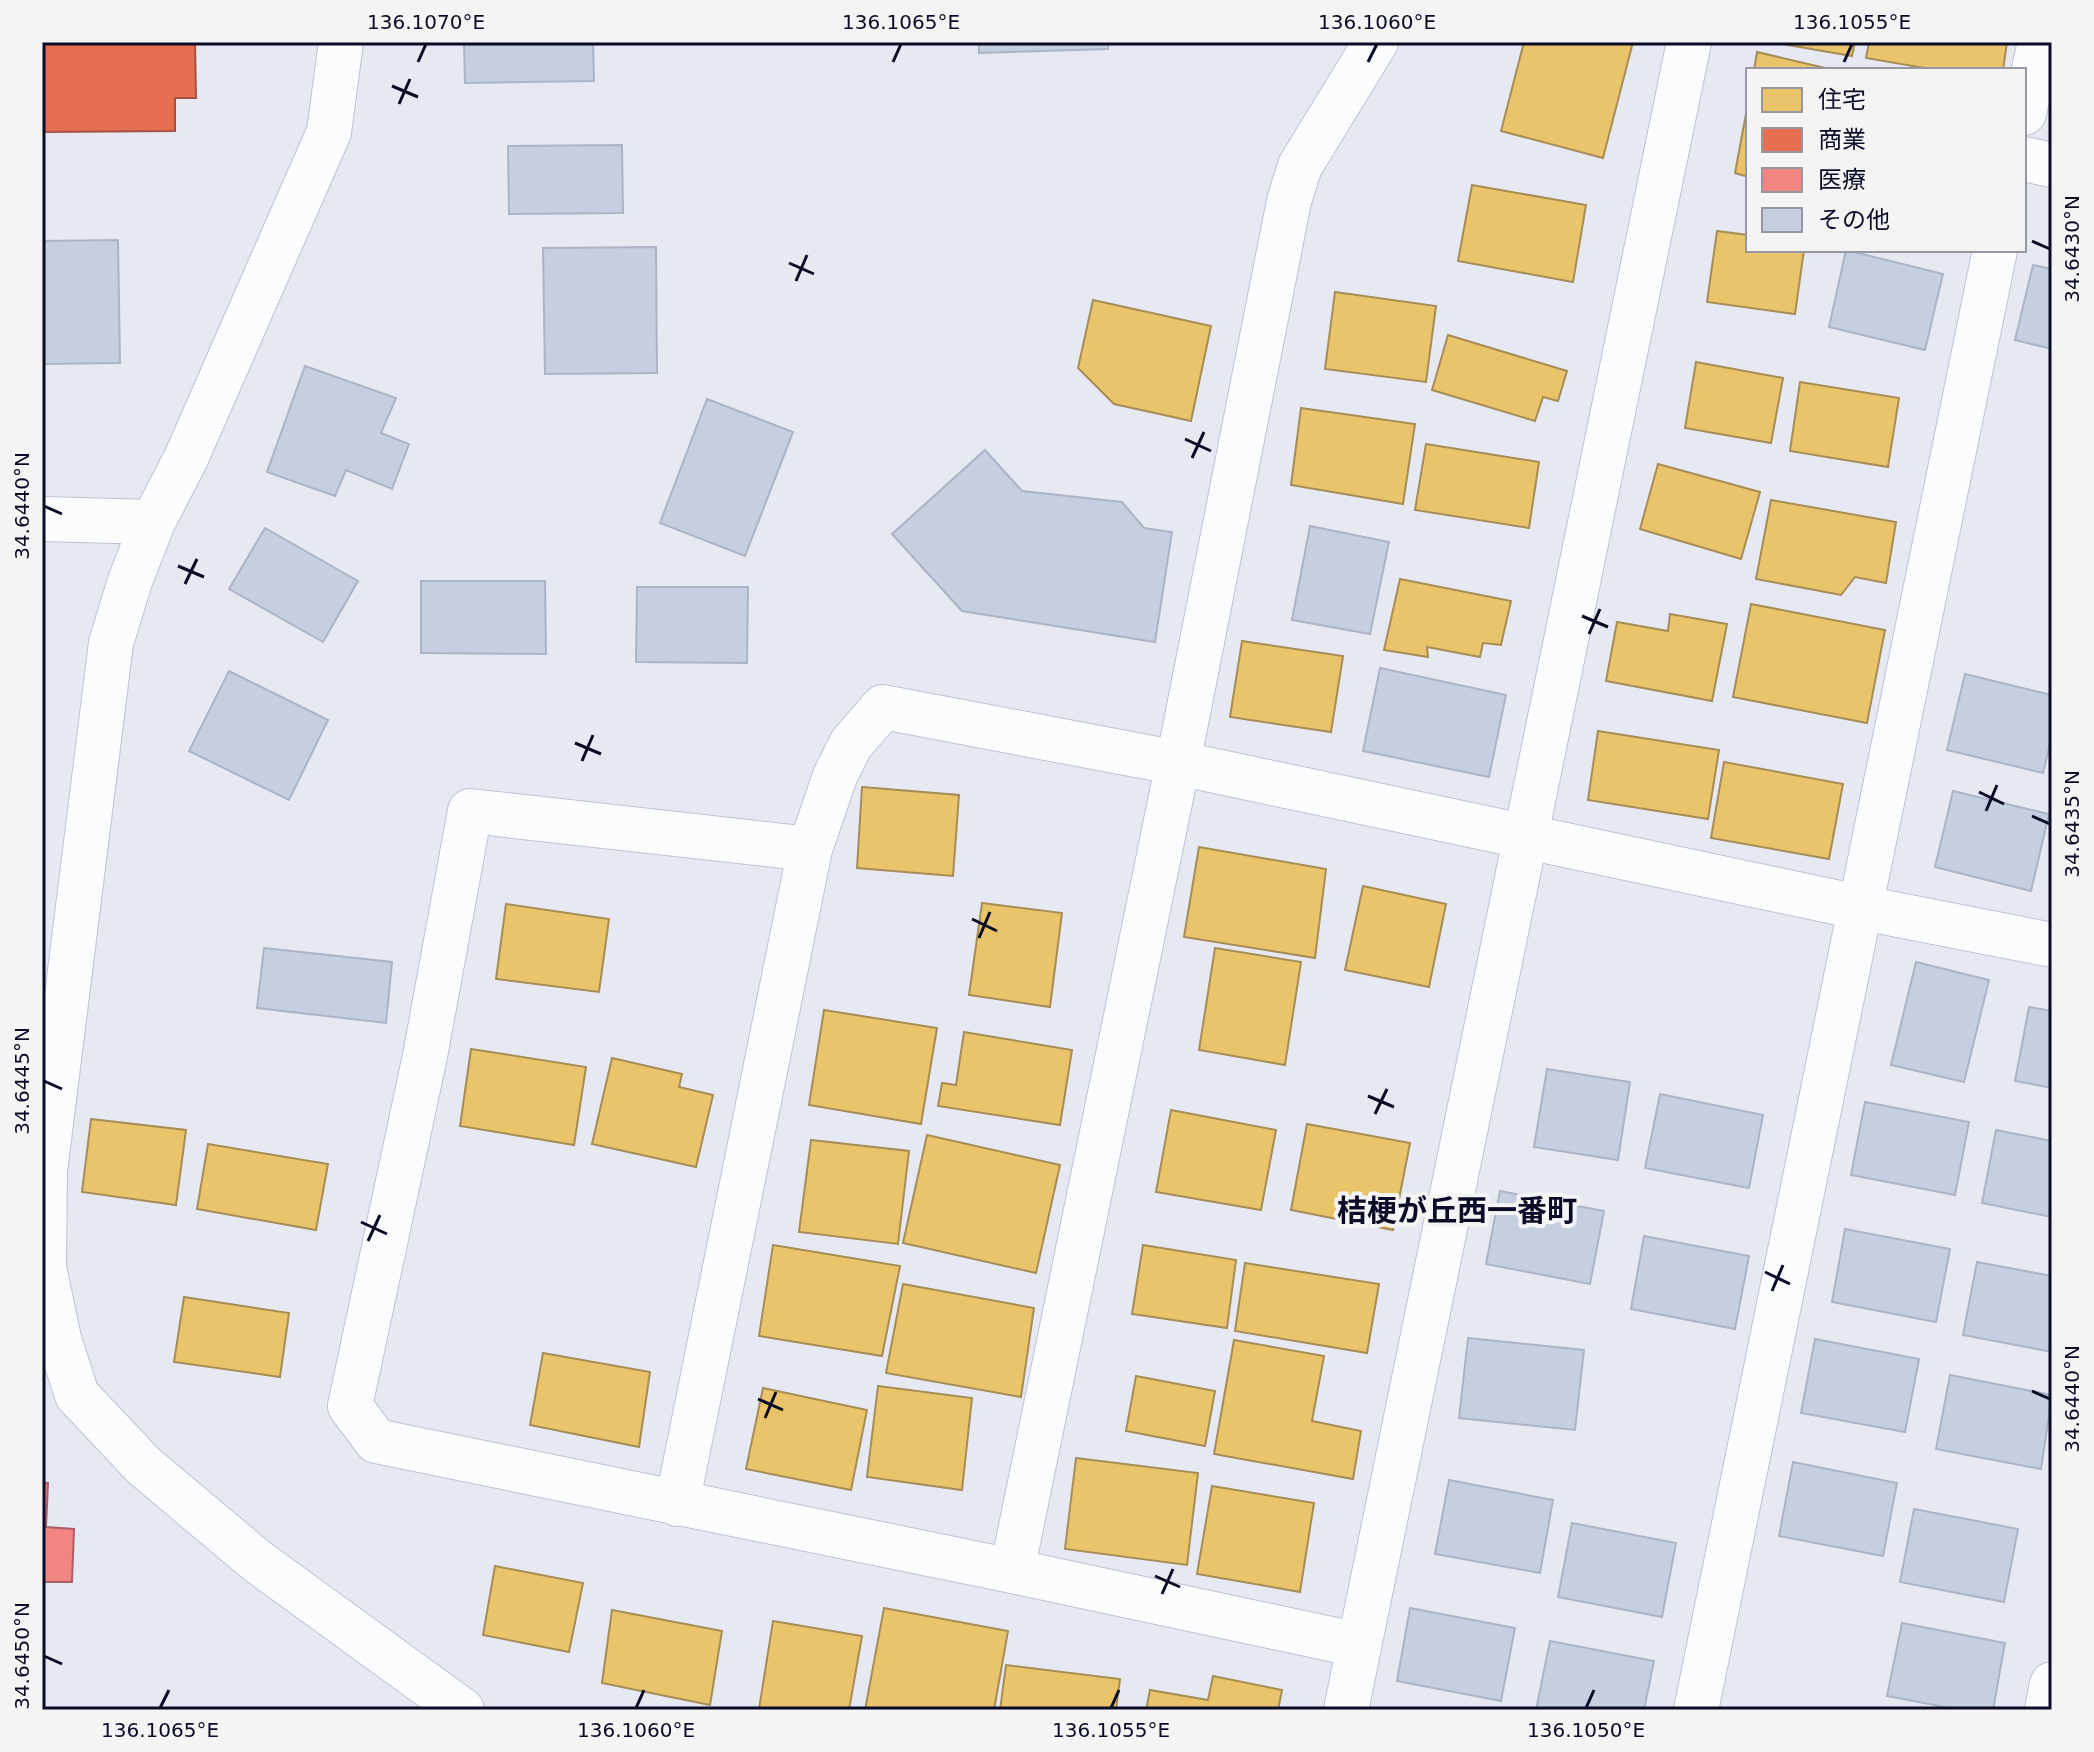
<svg xmlns="http://www.w3.org/2000/svg" width="2094" height="1752" font-family="'DejaVu Sans','Noto Sans JP',sans-serif">
<style>
.homes{fill:#e9c46a;stroke:#a68c56;stroke-width:2}
.shops{fill:#e76f51;stroke:#a55144;stroke-width:2}
.health{fill:#f28482;stroke:#ac6066;stroke-width:2}
.building{fill:#c5cfe0;stroke:#aab4c4;stroke-width:2}
.lines{fill:none;stroke-linecap:round;stroke-linejoin:round}
.minor-casing{stroke:#bec1d3;stroke-width:46}
.tertiary-casing{stroke:#bec1d3;stroke-width:46}
.minor{stroke:#fbfcfd;stroke-width:44}
.tertiary{stroke:#fbfcfd;stroke-width:44}
.ticks{fill:none;stroke:#0a0b26;stroke-width:3}
.labels{text-anchor:middle;dominant-baseline:central;stroke-width:8;stroke-linejoin:round;paint-order:stroke}
.quarter-label{font-size:30px;font-weight:bold;fill:#0a0b26;stroke:#f4f4f4}
.neatline{fill:none;stroke:#0a0b26;stroke-width:3}
.ticks-label{font-size:20px;text-anchor:middle;fill:#0a0b26}
</style>
<rect width="100%" height="100%" fill="#e7e9f2"/>
<!-- homes -->
<path class="homes" d="M 1524,42 L 1633,42 L 1603,158 L 1501,131 Z
M 1771,42 L 1855,42 L 1852,56 Z
M 1869,42 L 2007,42 L 2003,70 L 1936,70 L 1866,58 Z
M 1757,52 L 1834,70 L 1754,70 Z
M 1748,103 L 1748,177 L 1735,173 Z
M 1472,185 L 1586,205 L 1573,282 L 1458,261 Z
M 1717,231 L 1748,235 L 1748,250 L 1804,250 L 1795,314 L 1707,302 Z
M 1335,292 L 1436,306 L 1426,382 L 1325,369 Z
M 1093,300 L 1211,326 L 1191,421 L 1114,404 L 1078,368 Z
M 1448,335 L 1567,371 L 1558,401 L 1543,397 L 1535,421 L 1432,390 Z
M 1696,362 L 1783,378 L 1771,443 L 1685,428 Z
M 1800,382 L 1899,398 L 1888,467 L 1790,451 Z
M 1301,408 L 1415,424 L 1403,504 L 1291,485 Z
M 1426,444 L 1539,462 L 1529,528 L 1415,510 Z
M 1658,464 L 1760,492 L 1741,559 L 1640,529 Z
M 1771,500 L 1896,522 L 1886,583 L 1855,577 L 1841,595 L 1756,579 Z
M 1400,579 L 1511,601 L 1501,645 L 1483,643 L 1480,657 L 1427,647 L 1428,657 L 1384,650 Z
M 1751,604 L 1885,630 L 1867,723 L 1733,697 Z
M 1670,614 L 1727,624 L 1712,701 L 1606,681 L 1617,622 L 1668,631 Z
M 1242,641 L 1343,656 L 1331,732 L 1230,717 Z
M 1598,731 L 1719,750 L 1708,819 L 1588,800 Z
M 1724,762 L 1843,784 L 1829,859 L 1711,838 Z
M 862,787 L 959,795 L 953,876 L 857,868 Z
M 1199,847 L 1326,869 L 1315,958 L 1184,937 Z
M 1363,886 L 1446,904 L 1429,987 L 1345,970 Z
M 982,903 L 1062,913 L 1050,1007 L 969,995 Z
M 506,904 L 609,919 L 599,992 L 496,979 Z
M 1215,948 L 1301,962 L 1285,1065 L 1199,1050 Z
M 824,1010 L 937,1028 L 921,1124 L 809,1105 Z
M 964,1032 L 1072,1050 L 1060,1125 L 938,1106 L 942,1083 L 956,1085 Z
M 471,1049 L 586,1067 L 574,1145 L 460,1126 Z
M 612,1058 L 682,1074 L 679,1087 L 713,1095 L 696,1167 L 592,1144 Z
M 1171,1110 L 1276,1130 L 1261,1210 L 1156,1192 Z
M 91,1119 L 186,1130 L 176,1205 L 82,1192 Z
M 1307,1124 L 1410,1143 L 1393,1230 L 1291,1210 Z
M 927,1135 L 1060,1165 L 1036,1273 L 903,1243 Z
M 811,1140 L 909,1151 L 898,1244 L 799,1232 Z
M 208,1144 L 328,1164 L 316,1230 L 197,1209 Z
M 773,1245 L 900,1266 L 882,1356 L 759,1336 Z
M 1143,1245 L 1236,1260 L 1227,1328 L 1132,1314 Z
M 1245,1263 L 1379,1284 L 1367,1353 L 1235,1331 Z
M 903,1284 L 1034,1308 L 1021,1397 L 886,1373 Z
M 184,1297 L 289,1313 L 280,1377 L 174,1362 Z
M 1234,1340 L 1324,1356 L 1312,1421 L 1361,1431 L 1353,1479 L 1214,1454 Z
M 543,1353 L 650,1372 L 639,1447 L 530,1425 Z
M 1136,1376 L 1215,1391 L 1205,1446 L 1126,1431 Z
M 878,1386 L 972,1398 L 962,1490 L 867,1477 Z
M 763,1388 L 867,1410 L 851,1490 L 746,1469 Z
M 1076,1458 L 1198,1473 L 1187,1565 L 1065,1549 Z
M 1212,1486 L 1314,1503 L 1300,1592 L 1197,1574 Z
M 495,1566 L 583,1583 L 569,1652 L 483,1635 Z
M 884,1608 L 1008,1631 L 994,1710 L 865,1710 Z
M 612,1610 L 722,1631 L 710,1705 L 602,1683 Z
M 773,1621 L 862,1636 L 849,1710 L 759,1709 Z
M 1006,1665 L 1120,1679 L 1116,1710 L 1000,1710 Z
M 1213,1676 L 1282,1690 L 1278,1710 L 1146,1710 L 1150,1690 L 1208,1700 Z"/>
<!-- shops -->
<path class="shops" d="M 42,42 L 195,42 L 196,98 L 175,98 L 175,131 L 42,132 Z"/>
<!-- health -->
<path class="health" d="M 42,1482 L 48,1483 L 46,1527 L 74,1529 L 72,1582 L 42,1582 Z"/>
<!-- building -->
<path class="building" d="M 464,42 L 593,42 L 594,81 L 465,83 Z
M 979,42 L 1108,42 L 1108,49 L 979,53 Z
M 622,145 L 623,213 L 509,214 L 508,146 Z
M 118,240 L 120,363 L 42,364 L 42,241 Z
M 656,247 L 657,373 L 545,374 L 543,248 Z
M 1846,250 L 1943,274 L 1925,350 L 1829,327 Z
M 2033,265 L 2052,269 L 2052,349 L 2015,340 Z
M 305,366 L 396,398 L 381,433 L 409,444 L 392,489 L 346,470 L 335,496 L 267,472 Z
M 707,399 L 793,432 L 745,556 L 660,523 Z
M 985,450 L 1022,491 L 1122,502 L 1144,528 L 1172,532 L 1155,642 L 962,611 L 892,534 Z
M 1310,526 L 1389,542 L 1370,634 L 1292,620 Z
M 265,528 L 358,581 L 323,642 L 229,589 Z
M 421,581 L 545,581 L 546,654 L 421,653 Z
M 637,587 L 748,587 L 747,663 L 636,662 Z
M 1380,668 L 1506,695 L 1489,777 L 1363,751 Z
M 229,671 L 328,720 L 289,800 L 189,751 Z
M 1965,674 L 2052,695 L 2052,736 L 2043,773 L 1947,750 Z
M 1953,791 L 2049,814 L 2031,891 L 1935,867 Z
M 264,948 L 392,962 L 386,1023 L 257,1008 Z
M 1916,962 L 1989,980 L 1964,1082 L 1891,1065 Z
M 2029,1007 L 2052,1011 L 2052,1088 L 2015,1081 Z
M 1547,1069 L 1630,1082 L 1618,1160 L 1534,1147 Z
M 1660,1094 L 1763,1115 L 1749,1188 L 1645,1168 Z
M 1865,1102 L 1969,1122 L 1955,1195 L 1851,1175 Z
M 1996,1130 L 2052,1141 L 2052,1217 L 1982,1203 Z
M 1500,1191 L 1604,1211 L 1590,1284 L 1486,1264 Z
M 1845,1229 L 1950,1249 L 1936,1322 L 1832,1302 Z
M 1644,1236 L 1749,1256 L 1735,1329 L 1631,1309 Z
M 1977,1262 L 2052,1276 L 2052,1352 L 1963,1335 Z
M 1468,1338 L 1584,1350 L 1575,1430 L 1459,1418 Z
M 1815,1339 L 1919,1359 L 1905,1432 L 1801,1413 Z
M 1950,1375 L 2052,1395 L 2041,1469 L 1936,1449 Z
M 1793,1462 L 1897,1483 L 1883,1556 L 1779,1536 Z
M 1449,1480 L 1553,1500 L 1540,1573 L 1435,1554 Z
M 1914,1509 L 2018,1529 L 2004,1602 L 1900,1582 Z
M 1572,1523 L 1676,1543 L 1662,1617 L 1558,1597 Z
M 1410,1608 L 1515,1628 L 1501,1701 L 1397,1681 Z
M 1902,1623 L 2005,1643 L 1993,1710 L 1960,1710 L 1887,1696 Z
M 1550,1641 L 1654,1661 L 1644,1710 L 1536,1710 Z"/>
<g class="lines">
<defs>
<path id="minor" d="M 2024,113 L 2040,42
M 2024,159 L 2052,165
M 677,1504 L 810,849
M 1012,1571 L 376,1441 L 350,1406 L 425,1056 L 470,811 L 810,849 L 835,776 L 851,744 L 883,707 L 1178,763 L 1858,907 L 2052,945
M 1359,1645 L 1012,1571 L 1178,763 L 1289,201 L 1300,166 L 1376,42
M 1346,1710 L 1689,42
M 1696,1710 L 1995,250
M 2047,1710 L 2052,1684"/>
<path id="tertiary" d="M 341,42 L 329,132 L 186,458 L 153,522 L 130,581 L 111,643 L 45,1171 L 44,1267 L 59,1339 L 77,1395 L 144,1466 L 257,1561 L 462,1710
M 42,519 L 153,522"/>
</defs>
<!-- minor casing -->
<use href="#minor" class="minor-casing"/>
<!-- tertiary casing -->
<use href="#tertiary" class="tertiary-casing"/>
<!-- minor -->
<use href="#minor" class="minor"/>
<!-- tertiary -->
<use href="#tertiary" class="tertiary"/>
</g>
<!-- ticks -->
<path class="ticks" d="M 418,62 L 426,44M 893,62 L 901,44M 1368,62 L 1377,44M 1844,62 L 1852,44M 392,86 L 418,97M 399,104 L 410,79M 2032,241 L 2050,249M 789,263 L 814,274M 796,281 L 807,255M 1185,439 L 1211,451M 1192,458 L 1204,432M 44,506 L 62,514M 178,566 L 204,577M 185,584 L 197,559M 1582,616 L 1608,627M 1589,634 L 1600,609M 575,743 L 601,754M 582,761 L 593,735M 1979,792 L 2004,804M 1986,811 L 1997,785M 2032,816 L 2050,824M 972,919 L 997,931M 979,938 L 990,912M 44,1081 L 62,1089M 1368,1096 L 1394,1107M 1375,1114 L 1387,1089M 361,1222 L 387,1234M 368,1241 L 380,1215M 1765,1272 L 1790,1284M 1772,1291 L 1783,1265M 2032,1391 L 2050,1399M 758,1399 L 783,1410M 765,1418 L 776,1392M 1155,1576 L 1180,1587M 1162,1594 L 1173,1569M 44,1656 L 62,1664M 160,1708 L 169,1690M 636,1708 L 644,1690M 1111,1708 L 1119,1690M 1586,1708 L 1594,1690"/>
<g class="labels">
<!-- quarter labels -->
<g class="quarter-label">
<text x="1457" y="1210">桔梗が丘西一番町</text>
</g>
</g>
<!-- border -->
<rect width="2094" height="1752" fill="none" stroke="#f4f4f4" stroke-width="88"/>
<!-- legend -->
<rect x="1746" y="68" width="280" height="184" fill="#f4f4f4" stroke="#9697a2" stroke-width="2"/>
<rect x="1762" y="88" width="40" height="24" fill="#e9c46a" stroke="#9697a2" stroke-width="2"/>
<text x="1818" y="108" font-size="24" fill="#0a0b26">住宅</text>
<rect x="1762" y="128" width="40" height="24" fill="#e76f51" stroke="#9697a2" stroke-width="2"/>
<text x="1818" y="148" font-size="24" fill="#0a0b26">商業</text>
<rect x="1762" y="168" width="40" height="24" fill="#f28482" stroke="#9697a2" stroke-width="2"/>
<text x="1818" y="188" font-size="24" fill="#0a0b26">医療</text>
<rect x="1762" y="208" width="40" height="24" fill="#c5cfe0" stroke="#9697a2" stroke-width="2"/>
<text x="1818" y="228" font-size="24" fill="#0a0b26">その他</text>
<rect x="44" y="44" width="2006" height="1664" class="neatline"/>
<g class="ticks-label">
<text x="426" y="29">136.1070°E</text>
<text x="901" y="29">136.1065°E</text>
<text x="1377" y="29">136.1060°E</text>
<text x="1852" y="29">136.1055°E</text>
<text transform="translate(2072 249) rotate(-90)" y="7">34.6430°N</text>
<text transform="translate(22 506) rotate(-90)" y="7">34.6440°N</text>
<text transform="translate(2072 824) rotate(-90)" y="7">34.6435°N</text>
<text transform="translate(22 1081) rotate(-90)" y="7">34.6445°N</text>
<text transform="translate(2072 1399) rotate(-90)" y="7">34.6440°N</text>
<text transform="translate(22 1656) rotate(-90)" y="7">34.6450°N</text>
<text x="160" y="1737">136.1065°E</text>
<text x="636" y="1737">136.1060°E</text>
<text x="1111" y="1737">136.1055°E</text>
<text x="1586" y="1737">136.1050°E</text>
</g>
</svg>
